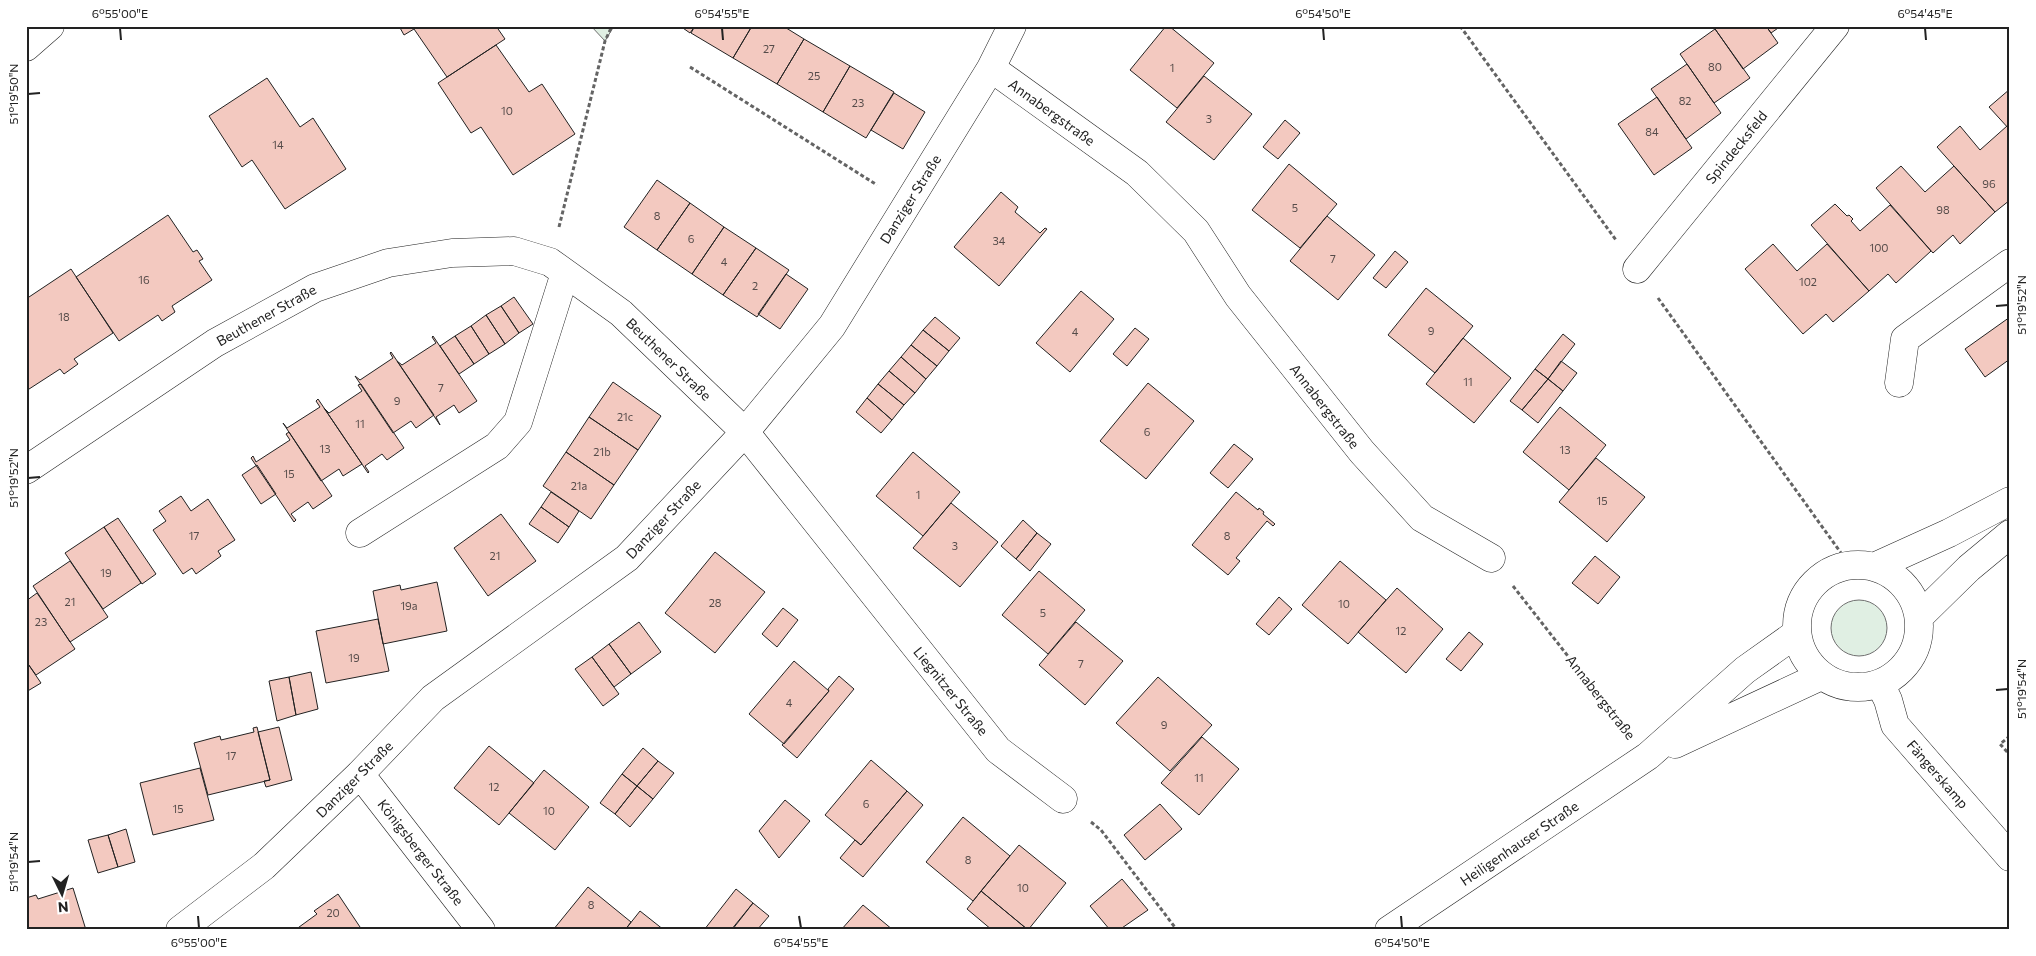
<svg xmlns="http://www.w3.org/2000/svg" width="2036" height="956" font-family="Commissioner,sans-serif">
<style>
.green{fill:#e0efe3;stroke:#6f6f6f}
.building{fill:#f3c9c0;stroke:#222}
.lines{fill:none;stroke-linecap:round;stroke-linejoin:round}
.minor-casing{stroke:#222;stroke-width:29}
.major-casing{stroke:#222;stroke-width:29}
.path{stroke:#646464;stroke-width:3;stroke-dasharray:4 2.5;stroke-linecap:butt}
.minor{stroke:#fff;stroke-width:28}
.major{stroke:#fff;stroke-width:28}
.ticks{fill:none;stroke:#222;stroke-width:2}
.labels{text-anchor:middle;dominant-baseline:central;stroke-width:4;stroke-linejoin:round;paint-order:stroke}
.number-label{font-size:11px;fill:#564c4a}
.street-label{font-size:14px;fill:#222;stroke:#fff}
.neatline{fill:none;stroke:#222;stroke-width:2}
.ticks-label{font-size:12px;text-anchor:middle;fill:#222}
</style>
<rect width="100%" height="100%" fill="#fff"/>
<!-- green -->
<path class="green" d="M 591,26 L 614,26 L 605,41 Z
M1831 628a28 28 0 1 1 56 0a28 28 0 1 1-56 0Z"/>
<!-- building -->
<path class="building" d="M 399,26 L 496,26 L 505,39 L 447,77 L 414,29 L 404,35 Z
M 680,26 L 695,26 L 690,33 Z
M 695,26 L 752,26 L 733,58 L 691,33 Z
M 752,26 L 783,26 L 804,39 L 777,84 L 733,58 Z
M 1166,26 L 1169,26 L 1214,63 L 1177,108 L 1130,70 Z
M 1713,26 L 1766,26 L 1778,43 L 1743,69 Z
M 1766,26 L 1781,26 L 1771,33 Z
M 1715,29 L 1750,78 L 1714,103 L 1680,54 Z
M 804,39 L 850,66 L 823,112 L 777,84 Z
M 496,45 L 529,92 L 542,84 L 575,134 L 513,175 L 481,127 L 471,133 L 438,83 Z
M 1687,64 L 1721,113 L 1686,139 L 1651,89 Z
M 850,66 L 894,92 L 866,138 L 823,112 Z
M 1204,76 L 1252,114 L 1214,160 L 1166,122 Z
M 267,78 L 300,127 L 313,118 L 346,169 L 285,209 L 252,160 L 242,167 L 209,116 Z
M 2010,89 L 2010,130 L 1989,107 Z
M 894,93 L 925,112 L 903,149 L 871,130 Z
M 1657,97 L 1692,148 L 1654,175 L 1618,124 Z
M 1285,120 L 1300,133 L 1278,159 L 1263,147 Z
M 1960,126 L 1980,150 L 2007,126 L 2010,130 L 2010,200 L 1995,212 L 1937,147 Z
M 1289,164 L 1337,204 L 1300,248 L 1252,210 Z
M 1901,166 L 1925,192 L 1954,166 L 1995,212 L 1960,244 L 1953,235 L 1933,253 L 1876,188 Z
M 657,180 L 690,203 L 657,250 L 624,227 Z
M 1001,192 L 1018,207 L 1015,212 L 1040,233 L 1045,228 L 1047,229 L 999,286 L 954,247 Z
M 690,203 L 724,227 L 692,274 L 657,250 Z
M 1835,204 L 1847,216 L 1849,215 L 1853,219 L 1851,221 L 1860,231 L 1890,205 L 1931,251 L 1896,283 L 1888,274 L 1869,291 L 1811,225 Z
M 168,215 L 193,252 L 197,250 L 203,259 L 199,261 L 212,280 L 172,306 L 175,312 L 162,321 L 158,315 L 119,341 L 76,277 Z
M 1327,216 L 1375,255 L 1338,300 L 1290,261 Z
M 724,227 L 756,248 L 723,295 L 692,274 Z
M 1773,244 L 1797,271 L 1827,244 L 1869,291 L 1833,322 L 1826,314 L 1803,334 L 1745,269 Z
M 756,248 L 789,270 L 757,317 L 723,295 Z
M 1395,251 L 1408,262 L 1386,288 L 1373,278 Z
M 71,269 L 113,333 L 74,359 L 78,364 L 64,374 L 60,369 L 26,391 L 26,299 Z
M 786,274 L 808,289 L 780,329 L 758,314 Z
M 1426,288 L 1473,326 L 1435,373 L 1388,335 Z
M 1081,291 L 1114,319 L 1070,372 L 1036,343 Z
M 514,297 L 533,324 L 519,333 L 501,306 Z
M 501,306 L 519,333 L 505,344 L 486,315 Z
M 486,315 L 505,344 L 489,354 L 471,326 Z
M 935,317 L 960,338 L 949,351 L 923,330 Z
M 2010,317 L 2010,359 L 1985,377 L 1965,349 Z
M 471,326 L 489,354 L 474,364 L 455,336 Z
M 1135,328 L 1149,339 L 1127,366 L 1113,354 Z
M 923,330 L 949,351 L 937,366 L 911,345 Z
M 1563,334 L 1575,344 L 1548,379 L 1535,369 Z
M 433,336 L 477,401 L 459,413 L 454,405 L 436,417 L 440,425 L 397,361 L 402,365 L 436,343 L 432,337 Z
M 455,336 L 474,364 L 459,374 L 440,346 Z
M 1463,338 L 1511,378 L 1474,423 L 1426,384 Z
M 911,345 L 937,366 L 926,379 L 901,357 Z
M 391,352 L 434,415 L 416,428 L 411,421 L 393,433 L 355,376 L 360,380 L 393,358 L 390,353 Z
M 901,357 L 926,379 L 915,393 L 889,371 Z
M 1561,361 L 1577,373 L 1563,391 L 1548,379 Z
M 1535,369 L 1548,379 L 1522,410 L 1510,401 Z
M 889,371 L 915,393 L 904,405 L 878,384 Z
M 1548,379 L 1563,391 L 1538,423 L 1522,410 Z
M 613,382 L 661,416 L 638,450 L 589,417 Z
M 1148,383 L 1194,421 L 1146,479 L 1100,441 Z
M 361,384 L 404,448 L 387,460 L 382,454 L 365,466 L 369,472 L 368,473 L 324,408 L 329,413 L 362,391 L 358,385 Z
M 878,384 L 904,405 L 892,420 L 867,398 Z
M 867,398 L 892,420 L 881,433 L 856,412 Z
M 318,399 L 362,464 L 343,476 L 339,469 L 321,481 L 283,423 L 287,428 L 320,407 L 316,401 Z
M 1560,407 L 1606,445 L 1569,490 L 1523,452 Z
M 589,417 L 638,450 L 614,485 L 566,452 Z
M 289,432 L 332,496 L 313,509 L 308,502 L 291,514 L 296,520 L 294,522 L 251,458 L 253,456 L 256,462 L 290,440 L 286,434 Z
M 1234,444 L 1253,459 L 1228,488 L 1210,473 Z
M 566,452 L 614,485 L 591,519 L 543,486 Z
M 913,452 L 960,492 L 923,536 L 876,496 Z
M 1596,458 L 1645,497 L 1607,542 L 1559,502 Z
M 257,465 L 276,494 L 261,504 L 242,475 Z
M 551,492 L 579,511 L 569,527 L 541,507 Z
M 1236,492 L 1258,510 L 1259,508 L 1264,512 L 1263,514 L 1275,524 L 1273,526 L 1267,521 L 1236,558 L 1240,561 L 1228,575 L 1192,545 Z
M 181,496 L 191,511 L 208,499 L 235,540 L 218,551 L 221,556 L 196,574 L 192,568 L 183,574 L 153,530 L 166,521 L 159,511 Z
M 951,503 L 998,542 L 960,587 L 913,548 Z
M 541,507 L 569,527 L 558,543 L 529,524 Z
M 501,514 L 536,561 L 488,596 L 454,548 Z
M 118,518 L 156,574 L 142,584 L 104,527 Z
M 1023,520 L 1037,533 L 1016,559 L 1001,546 Z
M 104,527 L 141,583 L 103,609 L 65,553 Z
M 1037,533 L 1051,544 L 1030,571 L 1016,559 Z
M 715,552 L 765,592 L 715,653 L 665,613 Z
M 1595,556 L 1620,577 L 1598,604 L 1572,583 Z
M 70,561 L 108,617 L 70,642 L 33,586 Z
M 1340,561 L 1386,600 L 1348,644 L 1302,605 Z
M 1039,571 L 1085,610 L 1048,654 L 1002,615 Z
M 437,582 L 447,631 L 383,644 L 373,591 L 400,585 L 401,590 Z
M 1397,588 L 1443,629 L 1406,673 L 1358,632 Z
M 37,593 L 75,649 L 36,675 L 26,661 L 26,601 Z
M 1279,597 L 1292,609 L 1269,635 L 1256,624 Z
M 783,608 L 798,620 L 777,647 L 762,634 Z
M 378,619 L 389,671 L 326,683 L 316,631 Z
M 639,622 L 661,652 L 631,674 L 609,644 Z
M 1076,622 L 1123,661 L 1085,705 L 1039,665 Z
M 1469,632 L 1483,644 L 1461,671 L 1446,659 Z
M 609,644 L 631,674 L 614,687 L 592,657 Z
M 592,657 L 619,694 L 603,706 L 575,669 Z
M 26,661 L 41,683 L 26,692 Z
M 794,661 L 829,691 L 784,744 L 749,714 Z
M 311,672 L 318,709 L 296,715 L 289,677 Z
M 839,676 L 854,689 L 797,758 L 782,745 L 829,691 L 828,689 Z
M 289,677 L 296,715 L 277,721 L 269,681 Z
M 1158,677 L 1212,725 L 1170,771 L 1116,723 Z
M 257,727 L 270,780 L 208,795 L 194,743 L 220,736 L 221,740 L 254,732 L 253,728 Z
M 279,727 L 292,780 L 266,787 L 264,781 L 270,780 L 258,732 Z
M 1202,737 L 1239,769 L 1199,815 L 1161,783 Z
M 489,746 L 534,783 L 499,825 L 454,788 Z
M 643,748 L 658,761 L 637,786 L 622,774 Z
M 871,760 L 907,791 L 861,845 L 825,815 Z
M 658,761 L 674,773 L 653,799 L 637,786 Z
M 200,768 L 214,820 L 153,835 L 140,783 Z
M 544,770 L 589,807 L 555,850 L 509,813 Z
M 622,774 L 637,786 L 615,814 L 600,803 Z
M 637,786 L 653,799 L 630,827 L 615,814 Z
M 907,791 L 923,805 L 863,877 L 840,858 L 855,840 L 861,845 Z
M 785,800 L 810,821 L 779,858 L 759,831 Z
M 1160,804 L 1182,829 L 1145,860 L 1124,835 Z
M 963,817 L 1010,856 L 973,901 L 926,862 Z
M 126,829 L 135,862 L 118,867 L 108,835 Z
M 108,835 L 118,867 L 98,873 L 88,840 Z
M 1019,845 L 1066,883 L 1028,930 L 981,891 Z
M 1122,879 L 1148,910 L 1119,930 L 1110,930 L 1090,906 Z
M 588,887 L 631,922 L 625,930 L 553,930 Z
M 73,888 L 86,930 L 26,930 L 26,898 L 36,895 L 38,899 Z
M 736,889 L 753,903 L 731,930 L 704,930 Z
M 981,891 L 1027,929 L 992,930 L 967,909 Z
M 338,894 L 362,930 L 295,930 L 317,914 L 314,911 Z
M 753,903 L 769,916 L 757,930 L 732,930 Z
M 863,905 L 893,930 L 841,930 Z
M 640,911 L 664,930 L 625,930 Z"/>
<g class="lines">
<defs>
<path id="minor" d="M 26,47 L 50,26
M 991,68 L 1137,173 L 1196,231 L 1238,296 L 1362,452 L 1422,518 L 1491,558
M 1637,269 L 1835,26
M 1899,383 L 1905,339 L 2010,263
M 26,470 L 215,343 L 315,288 L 388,263 L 452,253 L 514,251 L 550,262 L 621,313 L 745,432 L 998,750 L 1063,799
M 360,533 L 497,446 L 518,422 L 565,273
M 1880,684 L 1888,700 L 1895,725 L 2010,857
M 360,774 L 481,930
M 180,930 L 264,866 L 360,774 L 433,698 L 627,558 L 745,432 L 832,326 L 991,68 L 1012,26"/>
<path id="major" d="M1797 626a61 61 0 1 1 122 0a61 61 0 1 1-122 0Z
M 1874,567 L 1949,533 L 2010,501
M 1919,617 L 1969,568 L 2010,534
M 1675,744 L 1821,676
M 1389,930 L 1648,756 L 1745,670 L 1797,633"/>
</defs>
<!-- minor casing -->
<use href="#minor" class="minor-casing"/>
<!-- major casing -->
<use href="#major" class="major-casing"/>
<!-- path -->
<path class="path" d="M 1460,26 L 1616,240
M 690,67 L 877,185
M 559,227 L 605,41 L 612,26
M 1658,298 L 1841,553
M 1513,586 L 1625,729
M 2010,736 L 2000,744 L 2010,755
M 1091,822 L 1101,830 L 1177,930"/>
<!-- minor -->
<use href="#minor" class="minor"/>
<!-- major -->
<use href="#major" class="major"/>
</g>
<!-- ticks -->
<path class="ticks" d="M 120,28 L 121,40M 722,28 L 723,40M 1323,28 L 1324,40M 1925,28 L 1926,40M 28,94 L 40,93M 1996,306 L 2008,305M 28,478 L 40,477M 1996,690 L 2008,689M 28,862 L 40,861M 198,916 L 199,928M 799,916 L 801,928M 1401,916 L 1402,928"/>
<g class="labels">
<!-- number labels -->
<g class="number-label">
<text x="769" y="48">27</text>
<text x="1715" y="66">80</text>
<text x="1172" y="67">1</text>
<text x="814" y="75">25</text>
<text x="1685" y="100">82</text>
<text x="858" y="102">23</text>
<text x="507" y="110">10</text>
<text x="1209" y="118">3</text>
<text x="1652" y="131">84</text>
<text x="278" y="144">14</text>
<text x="1989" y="183">96</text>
<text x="1295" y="207">5</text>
<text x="1943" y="209">98</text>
<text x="657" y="215">8</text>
<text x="691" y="238">6</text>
<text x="999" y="240">34</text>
<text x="1879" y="247">100</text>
<text x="1333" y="258">7</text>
<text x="724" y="261">4</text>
<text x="144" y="279">16</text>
<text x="1808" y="281">102</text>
<text x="755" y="285">2</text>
<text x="64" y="316">18</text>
<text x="1431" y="330">9</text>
<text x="1075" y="331">4</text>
<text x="1468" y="381">11</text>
<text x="441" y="387">7</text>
<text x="397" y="400">9</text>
<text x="625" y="416">21c</text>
<text x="360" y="423">11</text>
<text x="1147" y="431">6</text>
<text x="325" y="448">13</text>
<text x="1565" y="449">13</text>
<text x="602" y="451">21b</text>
<text x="289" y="473">15</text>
<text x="579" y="485">21a</text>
<text x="918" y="494">1</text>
<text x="1602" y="500">15</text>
<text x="194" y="535">17</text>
<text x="1227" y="535">8</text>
<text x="955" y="545">3</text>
<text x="495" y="555">21</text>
<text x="106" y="572">19</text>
<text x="70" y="601">21</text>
<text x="715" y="602">28</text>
<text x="1344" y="603">10</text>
<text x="409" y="605">19a</text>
<text x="1043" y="612">5</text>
<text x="41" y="621">23</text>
<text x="1401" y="630">12</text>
<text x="354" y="657">19</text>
<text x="1081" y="663">7</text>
<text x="789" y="702">4</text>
<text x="1164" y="724">9</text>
<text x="231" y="755">17</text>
<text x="1199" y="777">11</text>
<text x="494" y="786">12</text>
<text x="866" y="803">6</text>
<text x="178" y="808">15</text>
<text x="549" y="810">10</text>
<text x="968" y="859">8</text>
<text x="1023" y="887">10</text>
<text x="591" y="904">8</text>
<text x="333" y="912">20</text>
</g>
<!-- street labels -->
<g class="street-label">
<text transform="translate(1052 112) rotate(36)">Annabergstraße</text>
<text transform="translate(1736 147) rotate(-51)">Spindecksfeld</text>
<text transform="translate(910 199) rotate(-58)">Danziger Straße</text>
<text transform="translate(266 315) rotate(-29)">Beuthener Straße</text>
<text transform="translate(669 359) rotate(44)">Beuthener Straße</text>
<text transform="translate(1325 406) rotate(52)">Annabergstraße</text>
<text transform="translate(663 519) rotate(-47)">Danziger Straße</text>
<text transform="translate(951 691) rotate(51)">Liegnitzer Straße</text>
<text transform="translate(1601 697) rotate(52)">Annabergstraße</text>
<text transform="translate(1938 774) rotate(49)">Fängerskamp</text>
<text transform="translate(354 779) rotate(-45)">Danziger Straße</text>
<text transform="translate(1519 843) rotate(-34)">Heiligenhauser Straße</text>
<text transform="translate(421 852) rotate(52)">Königsberger Straße</text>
</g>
</g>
<!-- border -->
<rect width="2036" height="956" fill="none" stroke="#ffffff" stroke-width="55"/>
<!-- north arrow -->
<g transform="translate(62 894) rotate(175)" stroke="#ffffff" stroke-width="4" paint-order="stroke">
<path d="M0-4L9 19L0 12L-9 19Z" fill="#222222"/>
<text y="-8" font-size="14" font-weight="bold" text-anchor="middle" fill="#222222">N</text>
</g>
<rect x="28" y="28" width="1980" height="900" class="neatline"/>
<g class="ticks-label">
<text x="120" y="18">6°55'00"E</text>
<text x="722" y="18">6°54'55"E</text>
<text x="1323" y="18">6°54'50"E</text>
<text x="1925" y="18">6°54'45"E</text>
<text transform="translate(14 94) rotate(-90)" y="4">51°19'50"N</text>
<text transform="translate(2022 305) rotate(-90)" y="4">51°19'52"N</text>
<text transform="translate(14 478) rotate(-90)" y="4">51°19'52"N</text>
<text transform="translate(2022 689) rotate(-90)" y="4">51°19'54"N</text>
<text transform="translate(14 862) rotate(-90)" y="4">51°19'54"N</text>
<text x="199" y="947">6°55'00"E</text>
<text x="801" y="947">6°54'55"E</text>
<text x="1402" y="947">6°54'50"E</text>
</g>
</svg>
